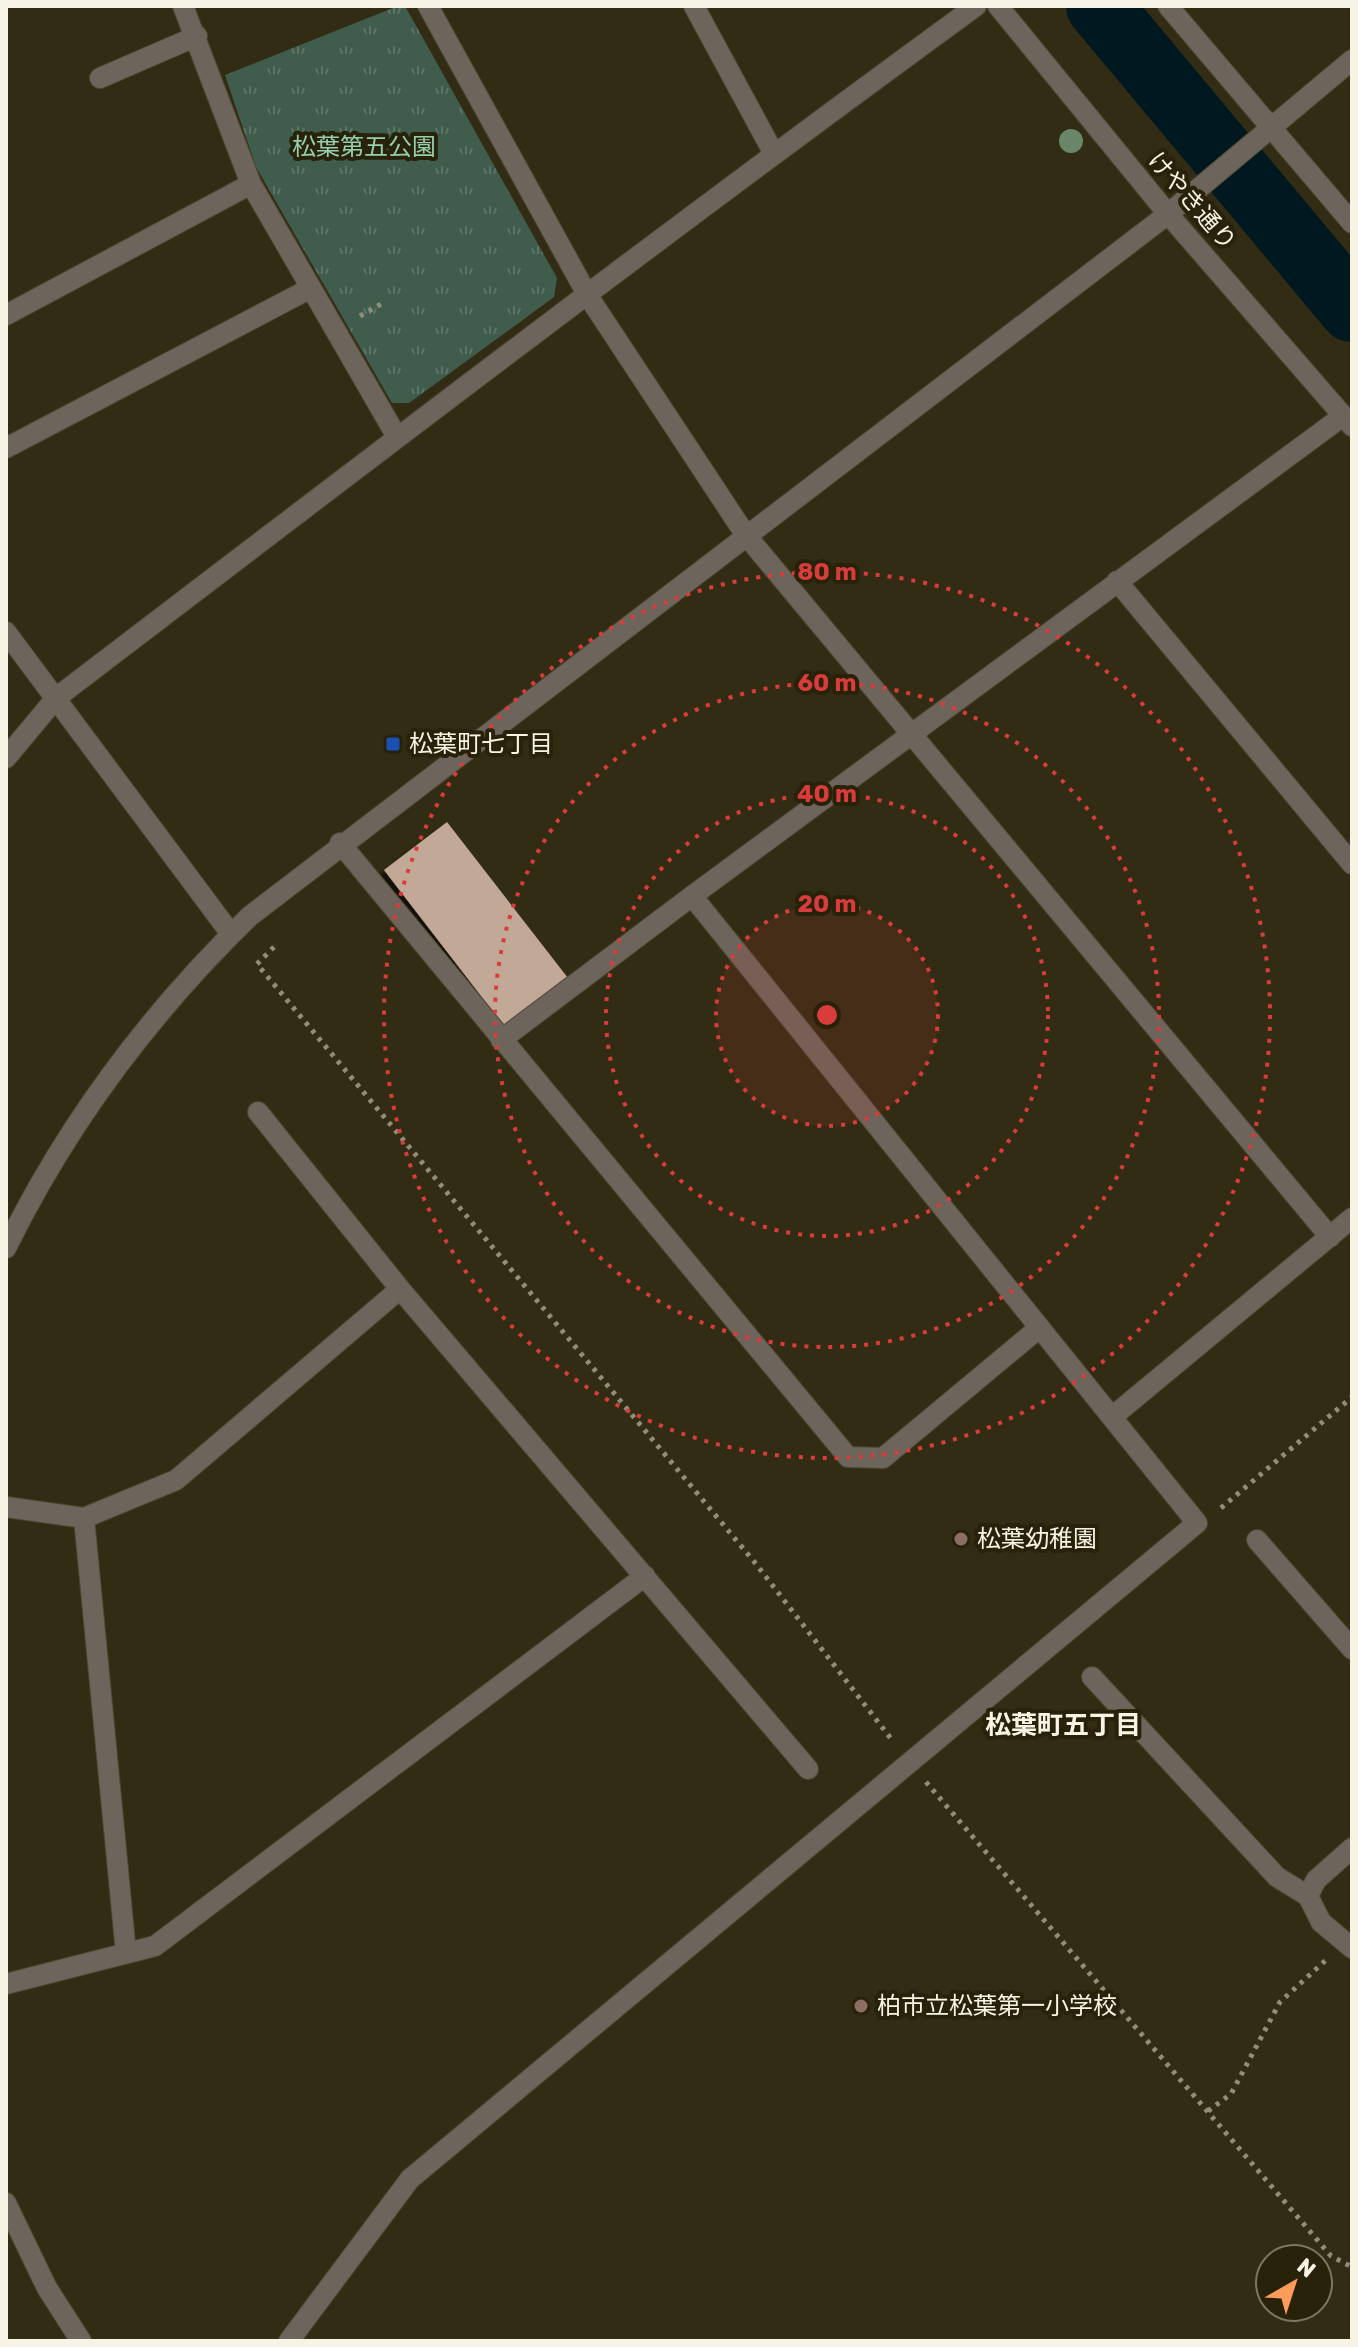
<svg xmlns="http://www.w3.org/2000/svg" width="1358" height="2347" font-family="Rubik,'Noto Sans JP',sans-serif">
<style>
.grass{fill:url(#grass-tufts)}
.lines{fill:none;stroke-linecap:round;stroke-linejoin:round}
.river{stroke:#001820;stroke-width:66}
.building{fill:#c2a997;filter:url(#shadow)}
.minor-casing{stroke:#4f4831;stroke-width:22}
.path{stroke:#928d79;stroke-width:5;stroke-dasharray:4 6;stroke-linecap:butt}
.minor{stroke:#6d645b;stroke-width:20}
.tree{fill:#698669}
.ring{fill:none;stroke:#d93c3b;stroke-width:4;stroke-dasharray:4 8}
.transit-dot{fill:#1a4fb4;stroke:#29220a;stroke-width:3}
.education-dot{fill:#8d6e63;stroke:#29220a;stroke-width:3}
.labels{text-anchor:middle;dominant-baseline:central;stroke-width:8;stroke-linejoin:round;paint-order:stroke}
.park-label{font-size:24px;fill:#95cfaf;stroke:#29220a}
.street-label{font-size:24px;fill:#f8f4e5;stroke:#29220a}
.poi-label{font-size:24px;fill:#f8f4e5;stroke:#29220a;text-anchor:start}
.neighbourhood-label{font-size:26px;font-weight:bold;fill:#f8f4e5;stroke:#29220a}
.centre{fill:#d93c3b;stroke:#29220a;stroke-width:4}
.ring-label{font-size:24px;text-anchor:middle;font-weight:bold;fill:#d93c3b;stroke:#29220a;stroke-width:8;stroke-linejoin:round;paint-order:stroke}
</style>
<defs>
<pattern id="grass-tufts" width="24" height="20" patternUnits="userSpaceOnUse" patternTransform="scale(2)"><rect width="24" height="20" fill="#3f5c4c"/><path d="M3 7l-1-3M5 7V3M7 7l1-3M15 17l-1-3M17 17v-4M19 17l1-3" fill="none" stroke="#5c7466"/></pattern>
<filter id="shadow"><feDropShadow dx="-7" dy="7" stdDeviation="2" flood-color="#0009"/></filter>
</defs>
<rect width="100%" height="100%" fill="#332c14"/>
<!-- grass -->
<path class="grass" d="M 398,6 L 405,6 L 557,278 L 554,297 L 409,403 L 392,403 L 256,167 L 225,75 Z"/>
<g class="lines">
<!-- river -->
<path class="river" d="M 1099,6 L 1352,309"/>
</g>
<!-- building -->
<path class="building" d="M 447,822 L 568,978 L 505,1027 L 384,870 Z"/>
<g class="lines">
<defs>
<path id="minor" d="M 183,6 L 251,184 L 397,437
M 428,6 L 588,296 L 745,534 L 1330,1237
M 694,6 L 773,152
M 998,6 L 1168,214 L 1352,426
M 1168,6 L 1352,223
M 100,78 L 197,36
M 6,315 L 251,184
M 6,448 L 311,288
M 1117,581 L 1352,864
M 6,632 L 231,934
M 6,758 L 56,698 C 361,465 666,232 976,6
M 340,843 L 848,1457 L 883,1458 L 1039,1328
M 501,1040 L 692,896
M 6,1248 C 68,1122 150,1013 250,916 L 1168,214 L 1352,60
M 400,1289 L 808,1769
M 1112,1417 L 1352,1218
M 6,1507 L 84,1518 L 176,1480 L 400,1289 L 258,1112
M 84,1518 L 126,1953
M 1257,1540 L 1352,1649
M 1092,1677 L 1277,1877 L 1308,1896
M 1352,1848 L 1316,1880 L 1308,1896 L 1321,1922 L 1352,1948
M 6,1984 L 155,1946 L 645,1576
M 6,2203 L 47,2288 L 81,2341
M 289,2341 L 410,2179 L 1197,1523 L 692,896 L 1343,416"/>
</defs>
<!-- minor casing -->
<use href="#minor" class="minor-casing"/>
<!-- path -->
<path class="path" d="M 360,316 L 381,304
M 274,947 L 257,964 L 756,1564 L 892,1740
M 1221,1508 L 1352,1397
M 926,1782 L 1331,2256 L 1352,2267
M 1208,2111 L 1231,2094 L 1280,2002 L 1326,1960"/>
<!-- minor -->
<use href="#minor" class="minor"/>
</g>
<!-- trees -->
<circle class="tree" cx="1071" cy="141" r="12"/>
<!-- distance rings -->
<circle cx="827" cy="1015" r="111" fill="#d93c3b" fill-opacity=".12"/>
<g class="ring">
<circle cx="827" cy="1015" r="111"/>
<circle cx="827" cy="1015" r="221"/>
<circle cx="827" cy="1015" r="332"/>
<circle cx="827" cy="1015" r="443"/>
</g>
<!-- markers -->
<rect class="transit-dot" x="385" y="736" width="16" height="16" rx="4"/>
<g class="education-dot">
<circle cx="961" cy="1539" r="8"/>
<circle cx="861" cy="2006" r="8"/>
</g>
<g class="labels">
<!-- park labels -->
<g class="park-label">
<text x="364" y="147">松葉第五公園</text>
</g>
<!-- street labels -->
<g class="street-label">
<text transform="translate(1192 201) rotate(49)">けやき通り</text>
</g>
<!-- poi labels -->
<g class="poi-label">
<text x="409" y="744">松葉町七丁目</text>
<text x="977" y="1539">松葉幼稚園</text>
<text x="877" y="2006">柏市立松葉第一小学校</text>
</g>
<!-- neighbourhood labels -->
<g class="neighbourhood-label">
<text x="1063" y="1725">松葉町五丁目</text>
</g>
</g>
<circle cx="827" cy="1015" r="12" class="centre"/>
<g class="ring-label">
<text x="827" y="580">80 m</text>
<text x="827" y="691">60 m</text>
<text x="827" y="802">40 m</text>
<text x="827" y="912">20 m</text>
</g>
<!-- border -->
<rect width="1358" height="2347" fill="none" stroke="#f8f4e5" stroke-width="16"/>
<!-- north arrow -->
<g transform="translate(1294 2283) rotate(39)"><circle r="38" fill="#29220a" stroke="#7c7662" stroke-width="2"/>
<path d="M0-6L14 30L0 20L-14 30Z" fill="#ff9b5b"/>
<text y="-12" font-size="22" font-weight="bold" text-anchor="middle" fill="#f8f4e5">N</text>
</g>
</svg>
